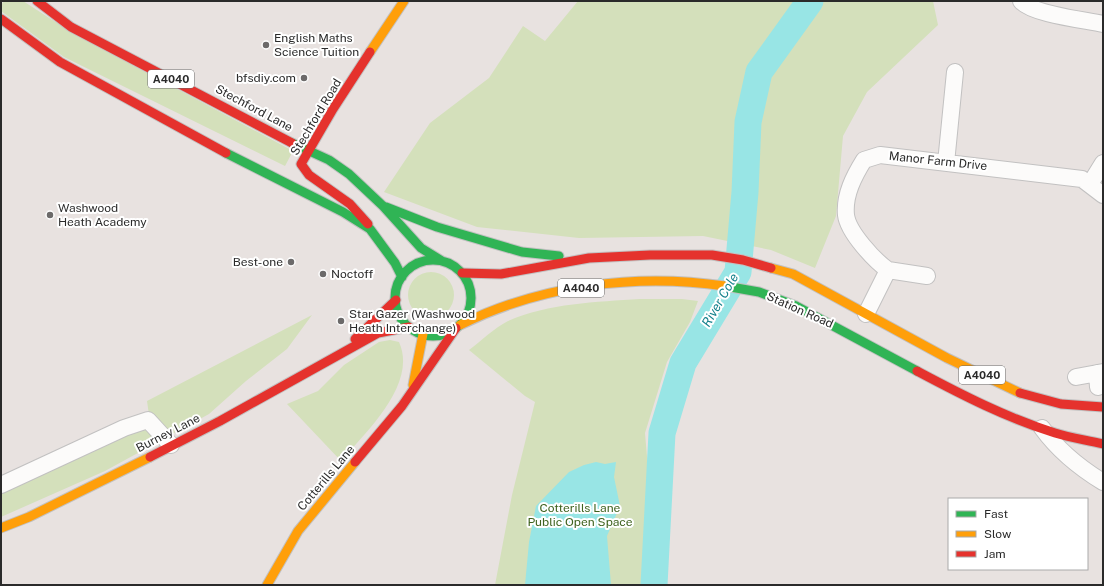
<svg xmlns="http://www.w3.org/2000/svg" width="1104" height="586" font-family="'Public Sans',sans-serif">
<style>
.green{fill:#d4e0bb}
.water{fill:#98e5e5}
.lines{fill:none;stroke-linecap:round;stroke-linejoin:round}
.river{stroke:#98e5e5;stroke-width:27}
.street-casing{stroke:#c2c1c1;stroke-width:18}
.fast-casing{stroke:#c2c1c1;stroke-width:11}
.slow-casing{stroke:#c2c1c1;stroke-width:11}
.jam-casing{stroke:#c2c1c1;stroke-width:11}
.street{stroke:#fcfbfa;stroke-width:16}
.fast{stroke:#30b455;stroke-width:9}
.slow{stroke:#ff9f0a;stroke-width:9}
.jam{stroke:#e5322d;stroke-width:9}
.poi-dot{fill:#6c6a6a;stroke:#fff;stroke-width:1.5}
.labels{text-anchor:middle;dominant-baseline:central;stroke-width:4;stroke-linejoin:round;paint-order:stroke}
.shield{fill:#fff;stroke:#6a6a6a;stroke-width:1}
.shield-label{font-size:11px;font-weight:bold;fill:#2a2a2a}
.poi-label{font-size:12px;fill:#2a2a2a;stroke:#fff;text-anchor:start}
.street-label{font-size:12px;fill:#2a2a2a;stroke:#fff}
.park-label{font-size:12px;fill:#3e621e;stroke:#fff}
.water-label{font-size:13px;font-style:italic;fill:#15828c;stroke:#fff}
</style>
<rect width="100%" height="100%" fill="#e8e2e0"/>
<!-- green -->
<path class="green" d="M 4,1 L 23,1 L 71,32 L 293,151 L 285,166 L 64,57 L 1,11 L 1,5 Z
M 578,1 L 933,1 L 938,25 L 867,92 L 843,136 L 836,216 L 815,268 L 771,250 L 703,236 L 579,238 L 477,227 L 384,192 L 430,123 L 489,78 L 523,26 L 545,41 Z
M408 295a23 23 0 1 1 46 0a23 23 0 1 1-46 0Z
M 640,299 L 682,299 L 698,301 L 690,322 L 667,362 L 645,433 L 650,492 L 650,534 L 647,585 L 495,585 L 512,495 L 535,402 L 525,396 L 469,350 C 481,341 494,328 508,321 C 549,303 596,302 640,299 Z
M 312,315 L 287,349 L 246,381 L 209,414 L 105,471 L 1,517 L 1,492 L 129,433 L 151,429 L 147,401 Z
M 390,340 L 399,342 C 418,384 366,432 341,461 L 287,404 L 318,391 L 344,365 L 379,342 Z"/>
<!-- water -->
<path class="water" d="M 596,462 L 605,464 L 616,462 L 614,477 L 620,506 L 607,536 L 611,585 L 525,585 L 529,542 L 536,506 L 569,472 L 584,465 Z"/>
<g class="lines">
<!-- river -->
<path class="river" d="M 654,585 L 662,433 L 683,363 L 738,272 L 745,192 L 748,122 L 759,72 L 810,1"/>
<defs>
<path id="street" d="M 1021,1 C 1031,14 1085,20 1103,24
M 946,163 L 955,72
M 1090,184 L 1103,163
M 888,270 L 927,276
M 866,314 L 888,270 C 874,260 848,232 846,215 C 844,195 854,176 864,160 L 880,155 L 1082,179 L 1103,195
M 1097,373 L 1098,387
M 1076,377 L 1103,372
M 1042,428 C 1058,450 1080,468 1103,482
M 1,485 L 124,428 L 148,420 L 171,445"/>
<path id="fast" d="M 292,143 L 329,160 L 349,174 L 383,206 L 421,248 L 442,261
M 226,153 L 343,212 L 370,229 L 395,263 L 402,277
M 386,207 L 437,227 L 522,252 L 559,256
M395 298a38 38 0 1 1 76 0a38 38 0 1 1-76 0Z
M 725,286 L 759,292 L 796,306 L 917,371"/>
<path id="slow" d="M 370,52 L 404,1
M 771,268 L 793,274 L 947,358 L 1020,393
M 460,325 C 541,285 636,273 725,286
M 413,385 L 423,334
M 1,528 L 29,517 L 150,457
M 267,585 L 298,531 L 355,462"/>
<path id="jam" d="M 37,1 L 71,27 L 292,143
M 1,19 L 60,62 L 226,153
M 368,224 L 350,204 L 309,175 L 301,164 L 333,109 L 370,52
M 462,273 L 501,274 L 589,258 L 650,255 L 712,255 L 743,260 L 771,268
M 355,339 L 396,300
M 917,371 C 962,395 1007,418 1055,433 C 1071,438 1087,440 1103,444
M 1020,393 L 1061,404 L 1103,407
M 150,457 L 220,421 L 378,333 L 409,327
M 355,462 L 402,406 L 456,328"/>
</defs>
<!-- street casing -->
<use href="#street" class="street-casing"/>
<!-- fast casing -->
<use href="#fast" class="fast-casing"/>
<!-- slow casing -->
<use href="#slow" class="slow-casing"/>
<!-- jam casing -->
<use href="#jam" class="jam-casing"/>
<!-- street -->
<use href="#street" class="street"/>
<!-- fast -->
<use href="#fast" class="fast"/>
<!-- slow -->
<use href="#slow" class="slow"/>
<!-- jam -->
<use href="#jam" class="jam"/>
</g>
<!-- markers -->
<g class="poi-dot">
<circle cx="266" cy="45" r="4"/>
<circle cx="304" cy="78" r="4"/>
<circle cx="50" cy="215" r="4"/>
<circle cx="291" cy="262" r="4"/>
<circle cx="323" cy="274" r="4"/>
<circle cx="341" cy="321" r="4"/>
</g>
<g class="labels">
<!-- shield labels -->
<g class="shield">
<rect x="148" y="70" width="46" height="18" rx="3"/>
<rect x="558" y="279" width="46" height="18" rx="3"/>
<rect x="959" y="366" width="46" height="18" rx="3"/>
</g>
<g class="shield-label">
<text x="171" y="79">A4040</text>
<text x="581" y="288">A4040</text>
<text x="982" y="375">A4040</text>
</g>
<!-- poi labels -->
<g class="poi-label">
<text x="274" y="38">English Maths<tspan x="274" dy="14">Science Tuition</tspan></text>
<text x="296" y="78" text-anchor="end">bfsdiy.com</text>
<text x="58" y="208">Washwood<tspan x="58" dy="14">Heath Academy</tspan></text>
<text x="283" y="262" text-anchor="end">Best-one</text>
<text x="331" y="274">Noctoff</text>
<text x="349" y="314">Star Gazer (Washwood<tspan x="349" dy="14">Heath Interchange)</tspan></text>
</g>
<!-- street labels -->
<g class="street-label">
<text transform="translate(254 108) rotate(28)">Stechford Lane</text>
<text transform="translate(316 117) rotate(-59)">Stechford Road</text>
<text transform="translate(938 161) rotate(6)">Manor Farm Drive</text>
<text transform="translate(800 310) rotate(24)">Station Road</text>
<text transform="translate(168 433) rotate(-27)">Burney Lane</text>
<text transform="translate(326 478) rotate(-50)">Cotterills Lane</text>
</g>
<!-- park labels -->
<g class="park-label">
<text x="580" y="508">Cotterills Lane<tspan x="580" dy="14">Public Open Space</tspan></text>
</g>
<!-- water labels -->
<g class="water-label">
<text transform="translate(720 300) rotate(-60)">River Cole</text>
</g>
</g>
<!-- border -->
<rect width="1104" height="586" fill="none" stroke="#2a2a2a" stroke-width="4"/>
<!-- legend -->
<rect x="948" y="498" width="140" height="72" fill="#ffffff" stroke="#aaaaaa"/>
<rect x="956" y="511" width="20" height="6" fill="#30b455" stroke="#aaaaaa"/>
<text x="984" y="518" font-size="12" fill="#2a2a2a">Fast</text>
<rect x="956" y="531" width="20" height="6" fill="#ff9f0a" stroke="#aaaaaa"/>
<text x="984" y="538" font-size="12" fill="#2a2a2a">Slow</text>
<rect x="956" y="551" width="20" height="6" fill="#e5322d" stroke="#aaaaaa"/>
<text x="984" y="558" font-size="12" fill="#2a2a2a">Jam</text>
</svg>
